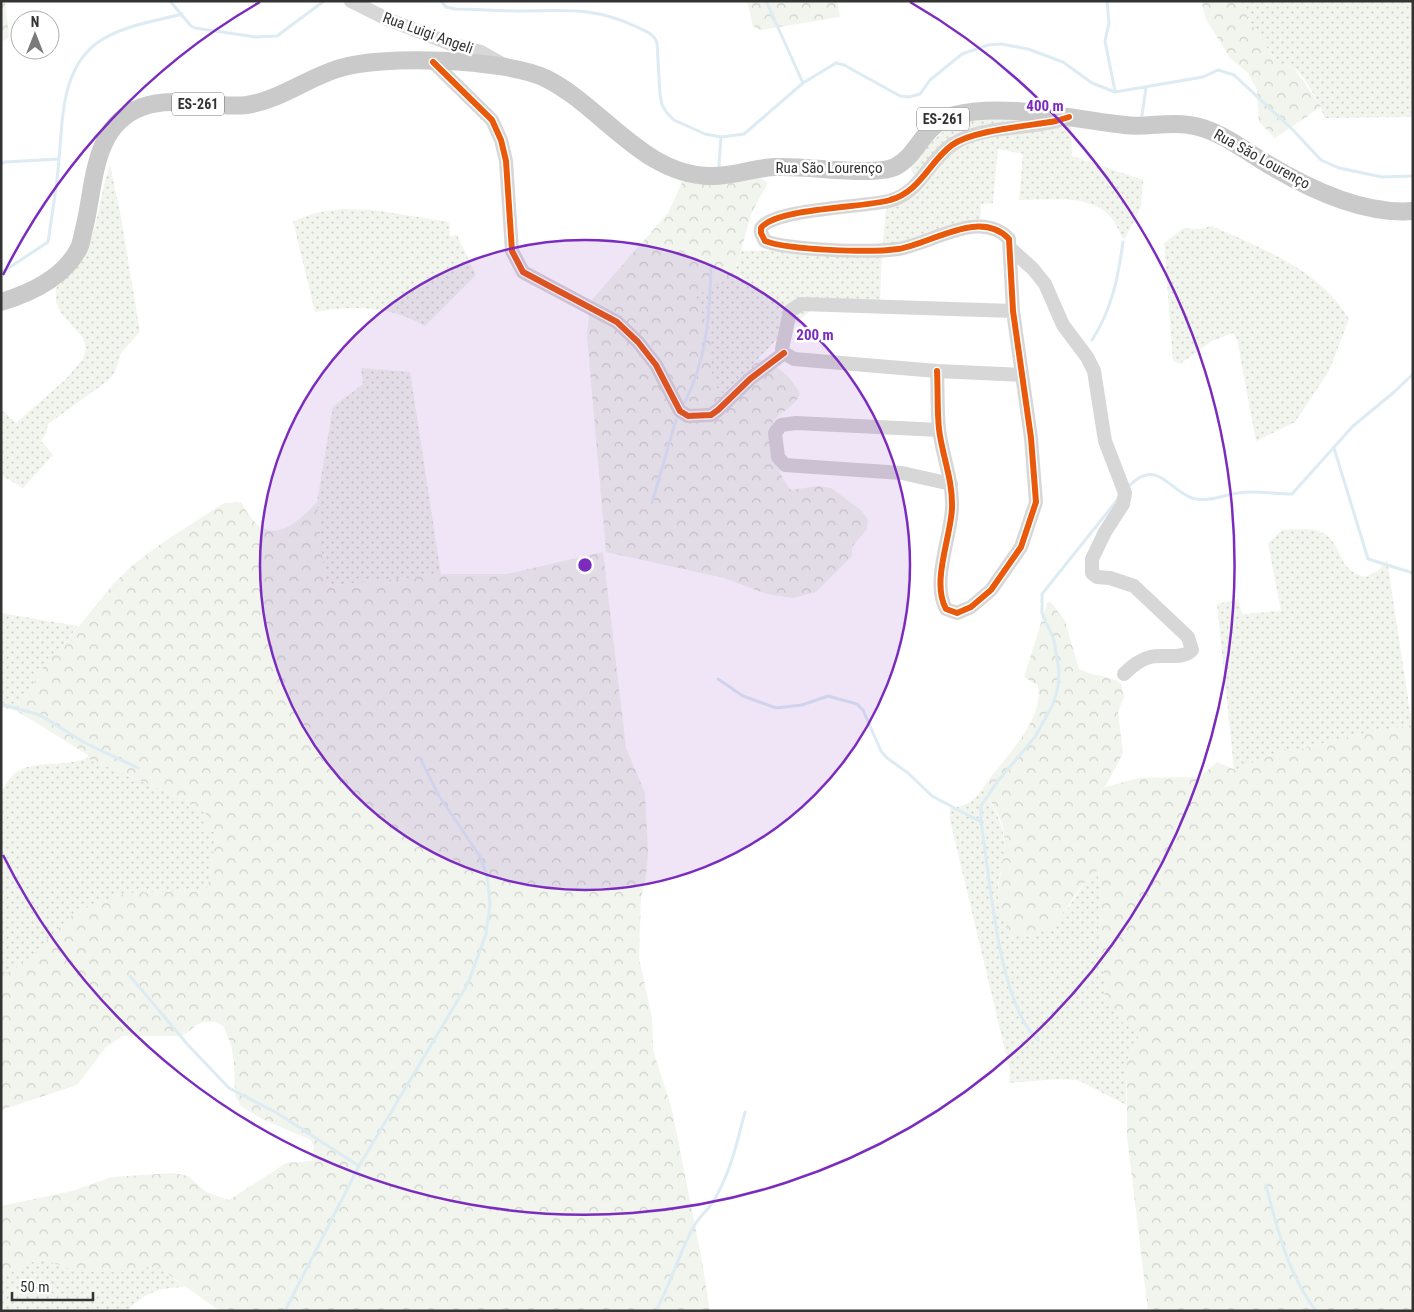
<svg xmlns="http://www.w3.org/2000/svg" width="1414" height="1312" font-family="'Roboto Condensed',sans-serif">
<style>
.grass{fill:url(#grass-dots)}
.forest{fill:url(#forest-crowns)}
.lines{fill:none;stroke-linecap:round;stroke-linejoin:round}
.stream{stroke:#ddebf3;stroke-width:3}
.minor{stroke:#d7d7d7;stroke-width:14}
.major{stroke:#cacaca;stroke-width:18}
.cycleway-casing{stroke:#fff;stroke-width:9}
.cycleway{stroke:#e8590c;stroke-width:6}
.ring{fill:none;stroke:#7b2cbf;stroke-width:2.5}
.labels{text-anchor:middle;dominant-baseline:central;stroke-width:5;stroke-linejoin:round;paint-order:stroke}
.shield{fill:#fff;stroke:#707070;stroke-width:1}
.shield-label{font-size:14px;font-weight:bold;fill:#333}
.street-label{font-size:15px;fill:#333;stroke:#fff}
.centre{fill:#7b2cbf;stroke:#fff;stroke-width:2.5}
.ring-label{font-size:15px;text-anchor:middle;font-weight:bold;fill:#7b2cbf;stroke:#fff;stroke-width:5;stroke-linejoin:round;paint-order:stroke}
</style>
<defs>
<pattern id="grass-dots" width="8" height="8" patternUnits="userSpaceOnUse" patternTransform="scale(1.25)"><rect width="8" height="8" fill="#f1f5ed"/><path d="M2 2h.1M6 6h.1" fill="none" stroke="#cfd2cc" stroke-width="1.8" stroke-linecap="round"/></pattern>
<pattern id="forest-crowns" width="20" height="18" patternUnits="userSpaceOnUse" patternTransform="scale(1.25)"><rect width="20" height="18" fill="#f1f5ed"/><path d="M2 6a3 3 0 1 1 6 0M12 15a3 3 0 1 1 6 0" fill="none" stroke="#cfd2cc"/></pattern>
</defs>
<rect width="100%" height="100%" fill="#fff"/>
<!-- grass -->
<path class="grass" d="M 1241,1 L 1413,1 L 1413,117 L 1325,118 C 1320,105 1306,77 1295,69 C 1290,66 1284,66 1280,63 C 1270,55 1244,14 1241,1 Z
M 1008,115 L 1071,124 L 1072,156 L 1143,180 L 1141,207 L 1124,240 C 1119,233 1116,222 1110,216 C 1088,193 1049,200 1019,200 L 1023,154 L 998,149 L 993,203 L 981,204 L 980,228 L 972,233 L 916,250 L 882,253 L 880,301 L 813,309 L 780,336 L 753,364 L 729,397 L 719,392 L 712,379 L 696,296 L 735,271 L 741,251 L 787,250 L 882,253 L 886,208 L 904,201 L 922,188 L 910,167 C 946,125 951,118 1008,115 Z
M 110,165 L 120,212 L 140,332 L 121,353 L 115,372 L 109,380 L 48,424 L 46,433 L 41,441 L 53,455 L 23,488 L 1,475 L 1,409 L 16,423 L 65,380 L 83,359 L 86,348 L 83,338 L 61,313 L 56,302 L 56,288 C 103,244 92,220 110,165 Z
M 342,209 L 374,210 L 449,222 L 450,236 L 457,235 L 476,275 L 425,326 C 391,306 353,305 315,312 L 293,221 L 315,213 Z
M 1212,226 C 1263,249 1319,269 1349,319 L 1329,371 L 1295,422 L 1256,441 L 1237,339 L 1233,333 L 1212,341 L 1180,364 L 1173,361 L 1164,243 L 1184,228 L 1200,229 Z
M 361,368 L 410,372 L 441,575 L 324,586 L 317,502 L 333,407 L 363,384 Z
M 1282,530 C 1293,530 1308,528 1318,531 C 1346,541 1333,570 1366,577 L 1379,570 L 1387,560 L 1412,725 L 1350,736 L 1302,749 L 1284,749 L 1236,770 L 1234,769 L 1217,604 L 1238,599 L 1242,614 L 1281,611 L 1268,543 Z
M 1,613 L 78,626 L 63,646 L 49,657 L 17,711 L 1,707 Z
M 87,758 L 162,790 L 206,813 L 216,832 L 207,891 L 125,893 L 74,913 L 29,958 L 11,972 L 1,972 L 1,793 C 5,786 9,778 15,773 C 34,759 64,768 87,758 Z
M 983,788 C 994,809 1006,826 1004,851 C 1003,872 995,882 999,905 L 1067,909 L 1086,881 L 1098,869 L 1105,1001 L 1140,1034 L 1127,1060 L 1126,1105 L 1078,1080 L 1057,1079 L 1009,1083 L 1010,1071 L 950,820 L 950,808 C 966,807 974,801 983,788 Z
M 43,1259 L 79,1272 L 121,1272 L 146,1267 L 159,1268 L 185,1287 C 158,1288 146,1292 127,1311 L 1,1311 L 1,1278 L 29,1263 Z"/>
<!-- forest -->
<path class="forest" d="M 1,1 L 5,1 L 9,34 L 9,38 L 1,42 Z
M 747,1 L 837,1 L 840,17 L 761,30 L 753,26 Z
M 1201,1 L 1241,1 L 1249,20 L 1272,55 L 1282,64 L 1295,69 L 1321,107 L 1275,138 L 1259,122 L 1257,90 L 1248,73 L 1230,58 L 1206,19 Z
M 684,178 L 761,178 L 768,183 L 752,212 L 735,271 L 721,283 L 696,296 C 702,311 707,325 710,341 C 715,364 704,384 729,397 L 745,373 L 759,359 C 780,368 789,374 800,394 C 794,407 785,409 776,418 C 762,432 779,478 791,490 L 818,486 L 831,488 L 862,511 L 868,520 L 867,529 L 852,547 L 852,556 L 816,592 L 793,598 L 767,594 L 724,578 L 606,552 L 587,337 L 590,302 L 668,213 Z
M 241,502 C 265,547 288,533 317,502 L 325,586 L 448,574 L 507,574 L 603,552 L 626,748 L 645,793 L 648,852 L 646,876 L 641,898 L 639,958 L 652,1018 L 653,1050 L 672,1110 L 701,1256 L 710,1311 L 220,1311 L 159,1268 L 146,1267 L 121,1272 L 78,1272 L 43,1259 L 29,1263 L 1,1278 L 1,1206 L 72,1191 L 112,1177 L 173,1173 L 188,1176 L 206,1192 L 229,1200 L 286,1163 L 312,1161 L 314,1147 L 311,1140 L 262,1119 L 241,1106 L 235,1096 L 234,1061 L 231,1045 L 224,1027 L 216,1022 L 203,1022 L 196,1025 L 186,1034 L 177,1036 L 123,1036 L 106,1047 L 77,1085 L 1,1110 L 1,972 L 11,972 L 29,958 L 74,913 L 125,893 L 207,891 L 216,832 L 201,832 L 206,813 L 162,790 L 87,758 L 88,755 L 17,711 L 49,657 L 63,646 L 114,583 L 133,565 L 162,543 L 224,503 Z
M 1050,601 L 1065,621 L 1079,669 C 1092,676 1108,675 1121,683 L 1124,697 L 1118,712 L 1123,753 L 1105,787 L 1139,778 L 1200,777 L 1217,762 L 1236,770 L 1284,749 L 1302,749 L 1350,736 L 1412,725 L 1413,1311 L 1148,1311 L 1127,1136 L 1127,1060 L 1140,1034 L 1122,1022 L 1105,1001 L 1098,870 C 1067,892 1062,943 1013,936 C 983,896 1008,874 1004,834 C 1002,816 991,803 983,788 C 1002,760 1045,720 1038,686 L 1024,677 L 1047,604 Z"/>
<g class="lines">
<!-- stream -->
<path class="stream" d="M 170,1 L 191,26 L 195,28 L 256,37 L 277,36 L 324,1
M 441,1 L 446,7 L 455,9 C 476,9 496,11 517,11 C 564,11 592,6 637,27 C 646,31 654,34 657,43 L 660,94 L 662,105 L 667,113 L 674,120 L 705,134 L 721,137 L 744,134 L 803,83 L 836,63 L 844,65 L 900,96 L 909,97 L 920,94 L 930,80 L 962,54 L 988,45 L 1001,44 L 1028,49 L 1063,62 L 1092,83 L 1115,92 L 1203,77 L 1218,70 L 1234,75 L 1293,130 L 1321,160 L 1339,168 L 1382,177 L 1413,176
M 766,1 L 803,83
M 1107,1 L 1109,23 L 1105,41 L 1115,91
M 1142,115 L 1146,88
M 1,164 L 5,162 L 59,159
M 719,166 L 721,137
M 1,273 L 48,242 C 52,214 57,187 59,159 C 63,117 61,64 103,39 C 127,25 155,21 182,14
M 1092,340 C 1112,309 1118,278 1123,242
M 685,402 C 707,358 710,313 711,264
M 1334,448 L 1368,559 L 1413,573
M 1130,485 C 1157,458 1169,490 1192,498 C 1208,503 1223,495 1238,493 C 1256,490 1274,494 1292,494 L 1353,426 L 1393,393 L 1413,374
M 652,503 L 676,420
M 718,679 L 743,696 L 776,708 L 802,705 L 828,696 L 857,704 L 863,710 L 881,751 L 887,758 L 908,773 L 932,796 L 981,822
M 1,704 L 40,715 L 85,743 L 138,768
M 130,976 L 188,1045 L 229,1088 L 277,1113 L 359,1166
M 1038,1040 C 998,1004 990,877 981,822 L 981,806 L 997,782 L 1035,737 L 1053,704 L 1058,687 L 1059,671 L 1054,640 L 1042,613 L 1042,594 L 1118,499
M 1266,1185 C 1277,1229 1288,1274 1316,1311
M 285,1311 L 359,1166 L 468,983 L 486,934 L 490,904 L 487,875 L 479,855 L 439,796 L 420,758
M 656,1311 C 670,1285 678,1256 692,1230 C 696,1220 704,1214 710,1206 C 729,1179 737,1143 745,1112"/>
<!-- minor -->
<path class="minor" d="M 351,1 L 387,19 L 451,44 L 481,52 L 504,65
M 433,62 L 492,120 L 501,140 L 506,161 L 512,251 L 523,272 L 617,322 L 638,342 L 656,365 L 680,411 L 688,416 L 711,415 L 718,410 L 750,379 L 784,353
M 1011,249 L 1033,269 L 1045,284 L 1063,325 L 1087,357 L 1094,371 L 1105,441 L 1125,493 L 1123,504 L 1105,532 L 1092,559 L 1092,573 L 1097,577 L 1110,578 L 1134,586 L 1188,637 L 1192,650 C 1184,660 1162,654 1150,657 C 1139,660 1132,666 1124,674
M 1013,311 L 801,304 L 790,311 L 782,349 L 784,353 L 794,359 L 937,371 L 1021,375
M 937,371 C 938,390 937,410 939,429 C 942,455 953,480 952,508 C 951,537 931,582 946,609 L 957,613 L 971,607 L 991,590 L 1021,547 L 1036,502 L 1031,438 L 1013,311 L 1009,239 C 980,208 931,244 898,249 C 871,253 788,250 765,241 L 761,233 L 761,228 C 774,209 863,207 889,201 C 921,193 928,160 953,144 C 984,124 1029,131 1063,119
M 939,430 L 796,423 L 781,425 L 775,433 L 778,457 L 785,465 L 902,473 L 951,484"/>
<!-- major -->
<path class="major" d="M 1,302 C 31,293 64,278 79,248 C 82,241 83,232 85,225 C 95,182 93,125 142,107 C 175,95 213,109 247,105 C 279,100 306,79 337,69 C 379,54 505,59 545,78 C 601,105 642,175 710,176 C 731,177 753,168 774,167 C 803,166 833,171 863,171 C 873,171 886,171 895,167 C 920,154 921,125 955,115 C 1003,102 1075,120 1125,125 C 1146,128 1168,121 1189,125 C 1217,129 1238,146 1261,160 C 1303,186 1362,215 1413,211"/>
<defs>
<path id="cycleway" d="M 433,62 L 492,120 L 501,140 L 506,161 L 512,251 L 523,272 L 617,322 L 638,342 L 656,365 L 680,411 L 688,416 L 711,415 L 718,410 L 750,379 L 784,353
M 937,371 C 938,390 937,410 939,429 C 942,455 953,480 952,508 C 951,537 931,582 946,609 L 957,613 L 971,607 L 991,590 L 1021,547 L 1036,502 L 1031,438 L 1013,311 L 1009,239 C 980,208 931,244 898,249 C 871,253 788,250 765,241 L 761,233 L 761,228 C 775,208 864,208 890,200 C 920,192 929,162 952,145 C 973,130 1029,126 1056,121 L 1069,117"/>
</defs>
<!-- cycleway casing -->
<use href="#cycleway" class="cycleway-casing"/>
<!-- cycleway -->
<use href="#cycleway" class="cycleway"/>
</g>
<!-- distance rings -->
<circle cx="585" cy="565" r="325" fill="#7b2cbf" fill-opacity=".12"/>
<g class="ring">
<circle cx="585" cy="565" r="325"/>
<path d="M3 275A650 650 0 0 1 260 2M910 2A650 650 0 1 1 3 855"/>
</g>
<g class="labels">
<!-- shield labels -->
<g class="shield">
<rect x="172" y="92.5" width="52" height="23" rx="4"/>
<rect x="917" y="107.5" width="52" height="23" rx="4"/>
</g>
<g class="shield-label">
<text x="198" y="104">ES-261</text>
<text x="943" y="119">ES-261</text>
</g>
<!-- street labels -->
<g class="street-label">
<text transform="translate(428 33) rotate(20)">Rua Luigi Angeli</text>
<text transform="translate(1262 159) rotate(29)">Rua São Lourenço</text>
<text x="829" y="168">Rua São Lourenço</text>
</g>
</g>
<circle cx="585" cy="565" r="8" class="centre"/>
<g class="ring-label">
<text x="1045" y="111">400 m</text>
<text x="815" y="340">200 m</text>
</g>
<!-- border -->
<rect width="1414" height="1312" fill="none" stroke="#333333" stroke-width="5"/>
<!-- north arrow -->
<g transform="translate(35 35)"><circle r="24" fill="#ffffff" stroke="#adadad"/>
<path d="M0-4L9 19L0 12L-9 19Z" fill="#7a7a7a"/>
<text y="-8" font-size="14" font-weight="bold" text-anchor="middle" fill="#333333">N</text>
</g>
<!-- scale -->
<path d="M12 1292v8h81v-8" fill="none" stroke="#333333" stroke-width="2.5"/>
<text x="20" y="1292" font-size="15" fill="#333333" stroke="#ffffff" stroke-width="4" paint-order="stroke">50 m</text>
</svg>
